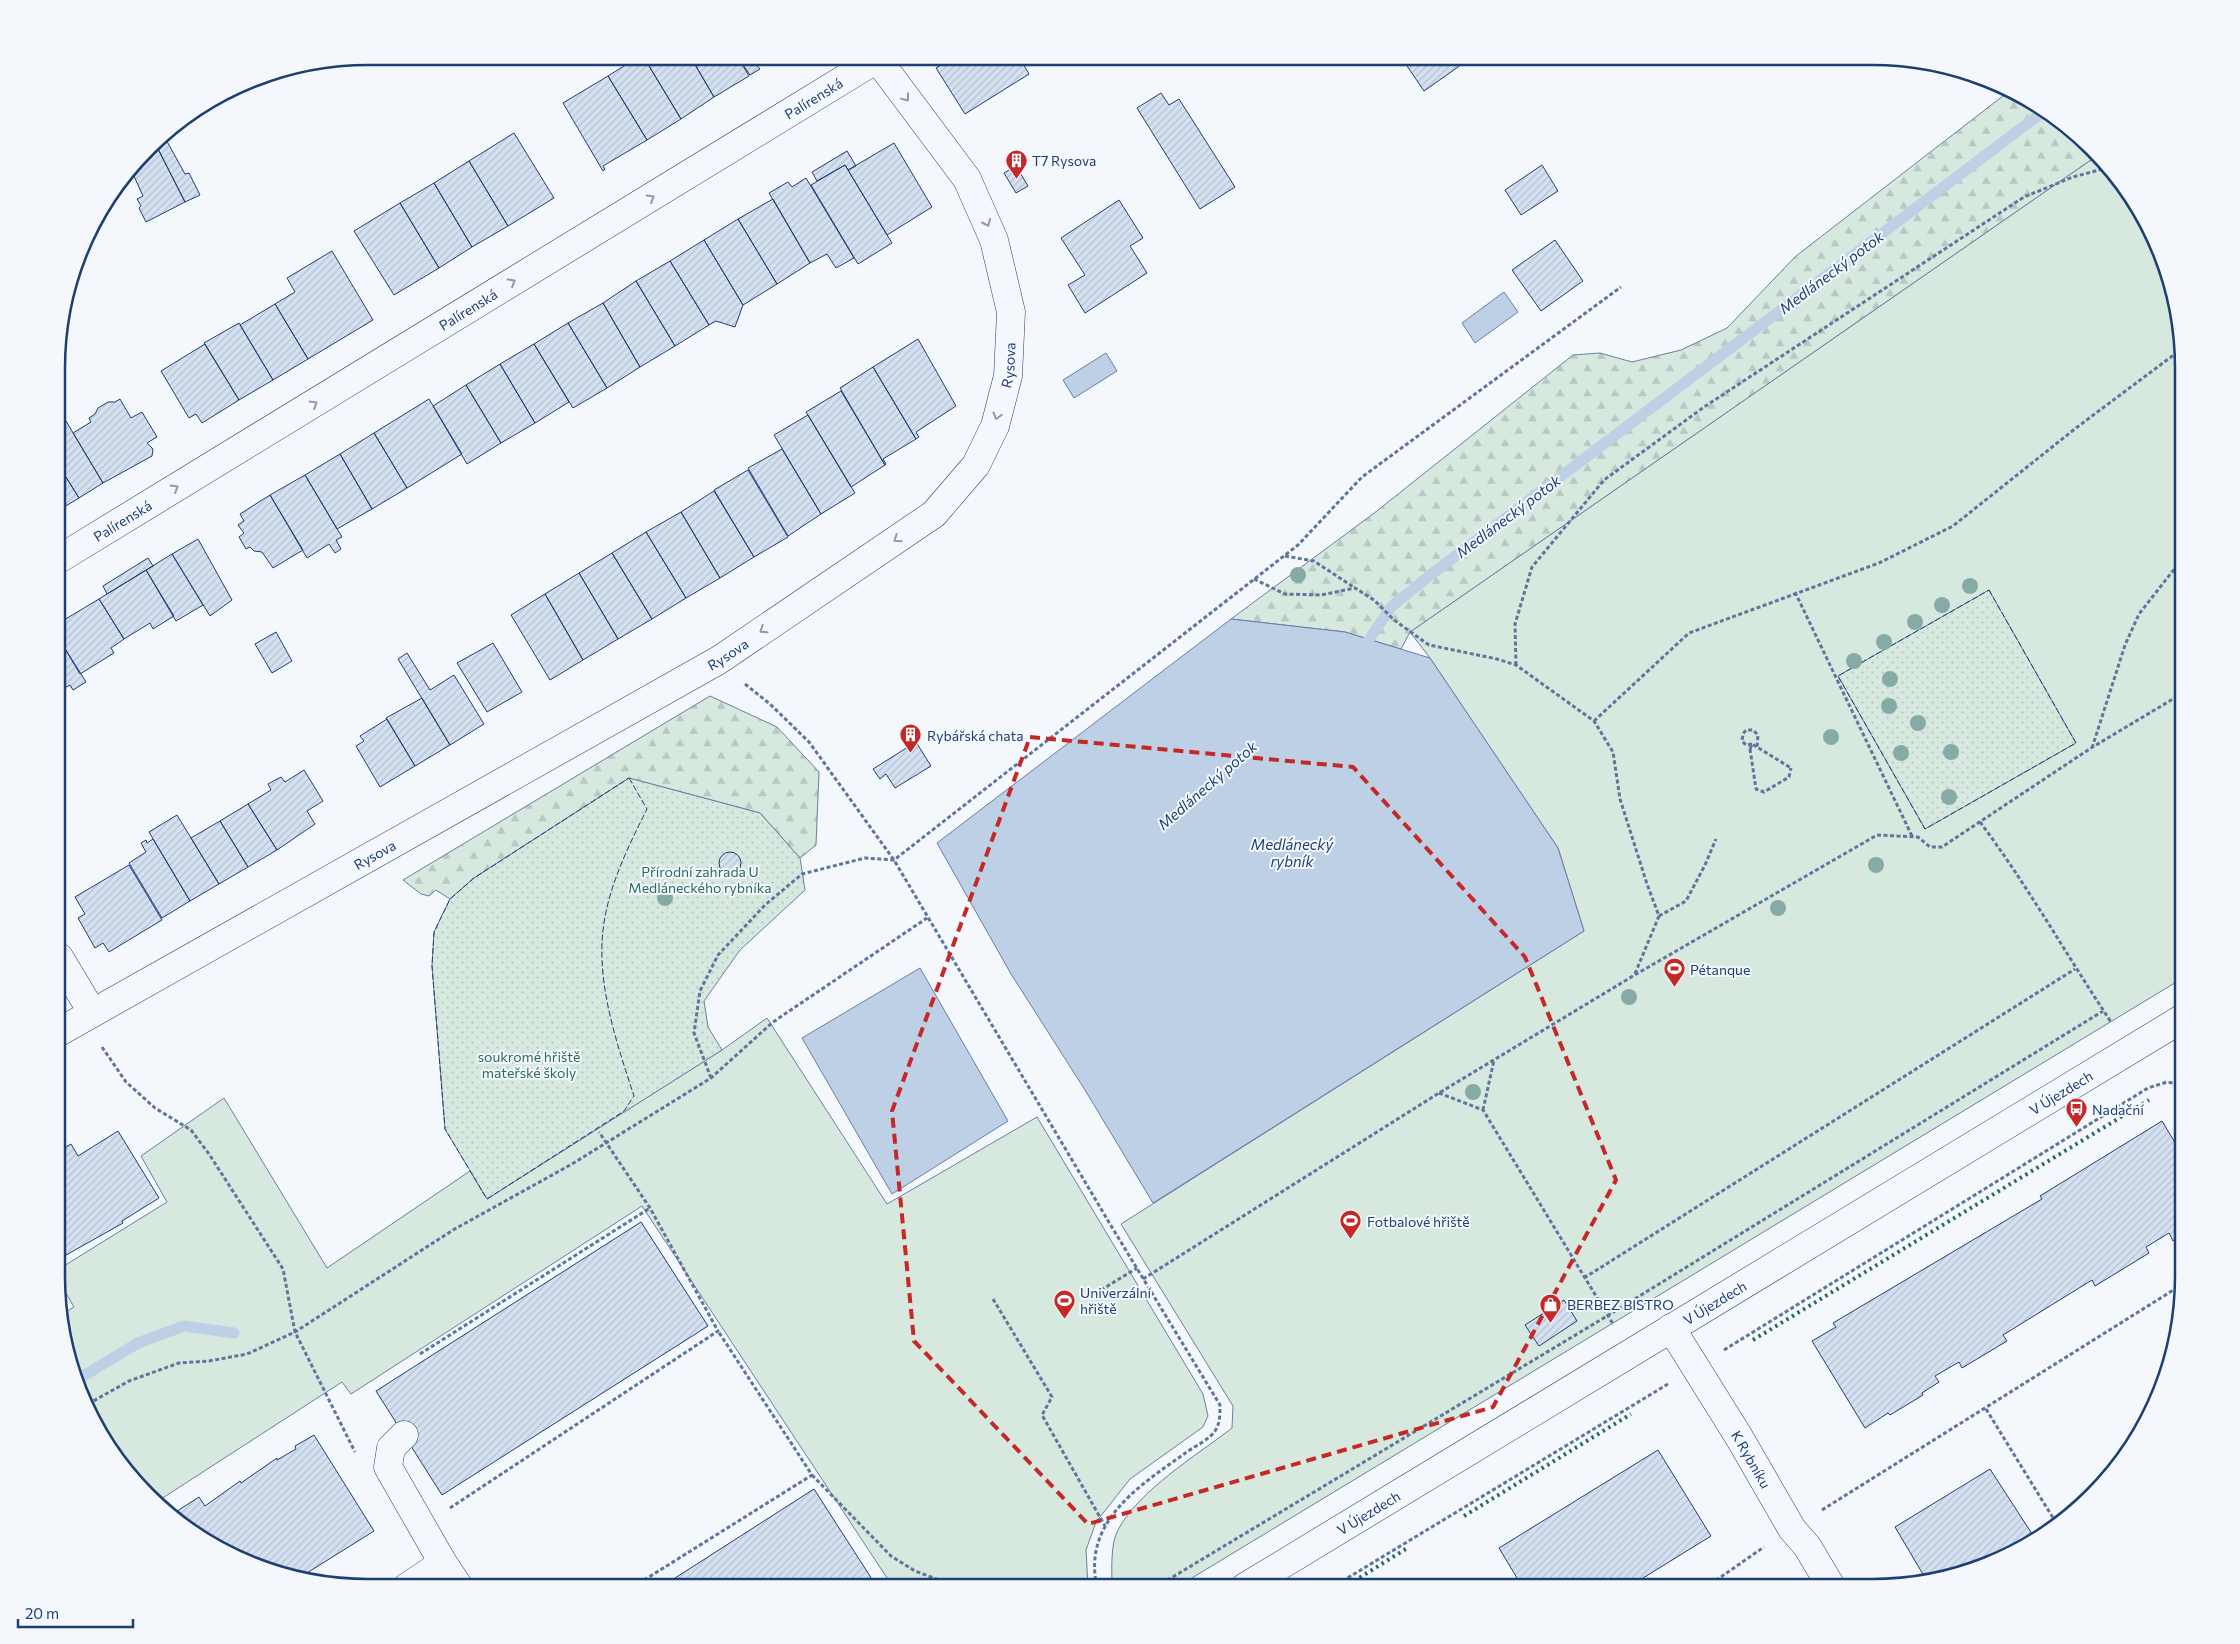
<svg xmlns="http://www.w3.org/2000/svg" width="2240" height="1644" font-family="Commissioner,sans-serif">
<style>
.grass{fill:#d7e8df;stroke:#687fa3}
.forest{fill:url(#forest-firs);stroke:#687fa3}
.park{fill:url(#park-dots);stroke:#687fa3}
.water{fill:#bed0e5;stroke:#687fa3}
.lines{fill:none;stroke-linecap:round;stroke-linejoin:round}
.stream{stroke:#bed0e5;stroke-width:11}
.building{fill:url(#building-hatch);stroke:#1d3f73}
.minor-casing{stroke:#1d3f73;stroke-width:29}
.path{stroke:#5e769c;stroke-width:3;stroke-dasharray:4 2.5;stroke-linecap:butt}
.minor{stroke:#f4f7fb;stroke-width:28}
.path-bridge{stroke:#5e769c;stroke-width:3;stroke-dasharray:4 2.5;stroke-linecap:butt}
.hedge{stroke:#2c6c60;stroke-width:4;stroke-dasharray:2.5 4;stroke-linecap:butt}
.fence{stroke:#1d3f73;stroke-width:1;stroke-dasharray:6 2.5;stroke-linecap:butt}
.tree{fill:#86aba6}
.oneway{stroke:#889bb7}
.marked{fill:none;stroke:#c62828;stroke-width:4;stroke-dasharray:10 6;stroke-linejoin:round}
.labels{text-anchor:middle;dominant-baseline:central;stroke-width:4;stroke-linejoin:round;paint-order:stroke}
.street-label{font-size:14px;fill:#1d3f73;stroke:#f4f7fb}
.poi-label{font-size:14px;fill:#1d3f73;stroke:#f4f7fb;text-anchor:start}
.park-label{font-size:14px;fill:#2c6c60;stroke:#f4f7fb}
.water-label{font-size:15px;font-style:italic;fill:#1d3f73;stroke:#f4f7fb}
.rim{fill:none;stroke:#1d3f73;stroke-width:2.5}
</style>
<defs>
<pattern id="forest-firs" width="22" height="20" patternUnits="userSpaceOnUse" patternTransform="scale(1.25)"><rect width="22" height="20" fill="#d7e8df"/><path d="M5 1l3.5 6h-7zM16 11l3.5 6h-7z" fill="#b8c8c3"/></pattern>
<pattern id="park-dots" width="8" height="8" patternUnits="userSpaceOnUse" patternTransform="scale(1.25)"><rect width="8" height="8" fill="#d7e8df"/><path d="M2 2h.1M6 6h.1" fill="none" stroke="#b8c8c3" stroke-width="1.8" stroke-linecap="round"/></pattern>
<pattern id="building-hatch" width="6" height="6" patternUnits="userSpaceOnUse" patternTransform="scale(1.25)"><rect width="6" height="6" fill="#d5e0f0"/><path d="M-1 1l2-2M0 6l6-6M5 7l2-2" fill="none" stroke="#b6c1d1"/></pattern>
</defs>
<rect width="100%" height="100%" fill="#f4f7fb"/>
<!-- grass -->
<path class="grass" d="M 2098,155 L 2107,163 L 2151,230 L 2183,348 L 2183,978 L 1177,1587 L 1112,1587 C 1112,1572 1110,1544 1118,1530 C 1139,1490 1196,1456 1232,1428 L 1233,1406 L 1121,1224 L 1584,931 L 1558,848 L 1430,658 L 1410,632 Z
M 767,1018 L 887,1204 L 1037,1117 L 1203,1394 L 1208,1416 L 1203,1427 L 1130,1479 L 1096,1522 L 1086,1550 L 1088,1587 L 893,1587 L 642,1206 L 351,1394 L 342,1382 L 158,1501 L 98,1432 L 59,1316 L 74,1307 L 59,1281 L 59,1269 L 167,1202 L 141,1156 L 224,1098 L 327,1268 L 470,1171 L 487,1199 L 722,1050 Z"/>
<!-- forest -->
<path class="forest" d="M 2008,92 L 2062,121 L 2098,155 L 1410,632 L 1401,649 L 1345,632 L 1231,619 L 1373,514 L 1573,355 L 1600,353 L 1632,362 L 1681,350 L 1727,328 L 1796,256 Z
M 710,696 L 777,727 L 819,772 L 816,845 L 800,858 L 760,813 L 629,778 L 474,878 L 450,899 L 436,890 L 429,896 L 421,894 L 403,880 Z"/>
<!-- park -->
<path class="park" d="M 1989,590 L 2076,743 L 1925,829 L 1838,676 Z
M 629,778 L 760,813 L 800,858 L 805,890 L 740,950 L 704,1001 L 708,1027 L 722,1050 L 487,1199 L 445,1129 L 432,966 L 434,932 L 450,899 L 474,878 Z"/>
<!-- water -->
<path class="water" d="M 1504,292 L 1518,312 L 1475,343 L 1462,323 Z
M 1106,353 L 1117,371 L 1074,398 L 1063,380 Z
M 1231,619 L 1345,632 L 1430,658 L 1558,848 L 1584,931 L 1153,1203 L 1085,1090 L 1011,974 L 937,843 Z
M 920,968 L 1008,1121 L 892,1194 L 802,1038 Z"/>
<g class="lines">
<!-- stream -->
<path class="stream" d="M 1359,650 L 1366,644 L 1391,607 L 1429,576 L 2044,111
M 80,1378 L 138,1343 L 184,1326 L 234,1333"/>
</g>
<!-- building -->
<path class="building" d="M 640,56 L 643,56 L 681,119 L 647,140 L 608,76 Z
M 643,56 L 690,56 L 714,97 L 681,119 Z
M 690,56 L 737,56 L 749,76 L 714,97 Z
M 737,56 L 766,56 L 755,63 L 760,69 L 750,75 Z
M 955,57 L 1019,57 L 1029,74 L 965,114 L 936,68 Z
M 1407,57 L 1466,57 L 1468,60 L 1424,91 L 1403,60 Z
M 608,76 L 647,140 L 603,166 L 605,169 L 603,171 L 563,103 Z
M 1161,93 L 1169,105 L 1179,99 L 1235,187 L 1200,209 L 1137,108 Z
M 203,108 L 204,110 L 164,136 L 185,174 L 189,173 L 200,195 L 185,202 L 155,143 L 162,134 Z
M 514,133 L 554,198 L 508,226 L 469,161 Z
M 155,143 L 185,202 L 146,222 L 139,208 L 141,206 L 137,199 L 143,196 L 133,174 L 130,176 Z
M 894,143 L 932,207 L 887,235 L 848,170 Z
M 847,151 L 856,166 L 848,170 L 845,165 L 817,181 L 812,172 Z
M 469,161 L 508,226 L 472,247 L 434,183 Z
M 845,165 L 892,243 L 858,264 L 811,185 Z
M 1542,165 L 1558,191 L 1521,215 L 1505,190 Z
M 1016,166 L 1028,186 L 1016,193 L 1004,173 Z
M 806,178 L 854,258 L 836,268 L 827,254 L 810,263 L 769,193 L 788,182 L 792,187 Z
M 434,183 L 472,247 L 439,268 L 400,203 Z
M 773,199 L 810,263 L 777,284 L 738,219 Z
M 1119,200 L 1143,238 L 1130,246 L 1147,273 L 1085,313 L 1068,285 L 1085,275 L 1061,238 Z
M 400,203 L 439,268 L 394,295 L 354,231 Z
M 738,219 L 777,284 L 743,305 L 704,240 Z
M 704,240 L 743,305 L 735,327 L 716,321 L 709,325 L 670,261 Z
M 1555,240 L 1583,281 L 1541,311 L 1512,270 Z
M 332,251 L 373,320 L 308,359 L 275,304 L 295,292 L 287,278 Z
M 670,261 L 709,325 L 675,346 L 636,281 Z
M 636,281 L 675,346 L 640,367 L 603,303 Z
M 603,303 L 640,367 L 607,388 L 568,323 Z
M 275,304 L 308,359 L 273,380 L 240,325 Z
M 239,323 L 273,380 L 239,400 L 204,343 Z
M 568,323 L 607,388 L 573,408 L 534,344 Z
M 918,339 L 956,406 L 916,432 L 919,437 L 916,439 L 873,367 Z
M 205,344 L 239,400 L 202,423 L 196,414 L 189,418 L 161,371 Z
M 534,344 L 569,402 L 535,423 L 500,364 Z
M 500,364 L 535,423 L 501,443 L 466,385 Z
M 873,367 L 916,439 L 883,459 L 886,464 L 885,465 L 840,388 Z
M 466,385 L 501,443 L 467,464 L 433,406 Z
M 841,391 L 885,465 L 851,487 L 806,412 Z
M 120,399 L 131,418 L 142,412 L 157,437 L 147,443 L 153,449 L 152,456 L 103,483 L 73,433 L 91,422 L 89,418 L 95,414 L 98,408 L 108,402 L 115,402 Z
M 429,399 L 462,454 L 407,488 L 374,433 Z
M 808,415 L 855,493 L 821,514 L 774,435 Z
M 66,421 L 103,483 L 79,498 L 59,466 L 59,433 L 63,430 L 59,425 Z
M 374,433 L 407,488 L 372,509 L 340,454 Z
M 782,449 L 821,514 L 788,536 L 748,468 Z
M 340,454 L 372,509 L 337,529 L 305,475 Z
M 59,466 L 79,498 L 59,510 Z
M 748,470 L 788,537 L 754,557 L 714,490 Z
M 305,475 L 342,537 L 336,540 L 341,549 L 335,553 L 329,544 L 307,558 L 270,495 Z
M 714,491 L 754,557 L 720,578 L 681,512 Z
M 270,495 L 303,550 L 273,568 L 262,552 L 254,551 L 250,547 L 246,549 L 239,537 L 244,533 L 238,525 L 244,521 L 240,514 Z
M 681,512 L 720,578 L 686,598 L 646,532 Z
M 646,532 L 686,598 L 652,619 L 612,553 Z
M 198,539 L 232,600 L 210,616 L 172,554 Z
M 612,553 L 652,619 L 618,639 L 579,573 Z
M 172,554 L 203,605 L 176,621 L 146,570 Z
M 148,558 L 153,566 L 107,594 L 103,586 Z
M 146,570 L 174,616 L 153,629 L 150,623 L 124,639 L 99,599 Z
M 579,573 L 618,639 L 583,660 L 545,594 Z
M 545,594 L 583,660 L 550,680 L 511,615 Z
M 99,599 L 124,639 L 111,648 L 114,653 L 80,674 L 59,639 L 59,623 Z
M 276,632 L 292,661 L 272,673 L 255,644 Z
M 59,639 L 86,682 L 73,690 L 70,685 L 59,691 Z
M 493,643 L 522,692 L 487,712 L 457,663 Z
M 407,653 L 430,690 L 454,675 L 484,724 L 450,745 L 398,659 Z
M 422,698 L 450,745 L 415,766 L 386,718 Z
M 387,719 L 415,766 L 380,787 L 356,746 L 364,741 L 360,736 Z
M 916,742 L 931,766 L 895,788 L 886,774 L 880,779 L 873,769 Z
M 304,770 L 323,801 L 307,811 L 315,824 L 277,850 L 248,804 L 271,790 L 268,784 L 281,777 L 285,782 Z
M 248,804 L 277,850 L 248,867 L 220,821 Z
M 177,815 L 219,884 L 190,901 L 149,832 Z
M 220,821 L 248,867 L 219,884 L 191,838 Z
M 153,839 L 190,901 L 162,918 L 129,863 L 146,852 L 141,843 L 146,840 L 147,843 Z
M719 863a11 11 0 1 1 22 0a11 11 0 1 1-22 0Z
M 129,865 L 162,920 L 109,952 L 103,943 L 95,948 L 78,918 L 85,914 L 75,897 Z
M 2162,1121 L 2183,1156 L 2183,1235 L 2173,1241 L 2169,1233 L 2146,1247 L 2149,1253 L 2095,1286 L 2092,1280 L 2003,1335 L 2007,1341 L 1962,1368 L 1959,1362 L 1935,1376 L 1939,1382 L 1922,1393 L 1923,1395 L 1890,1415 L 1888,1413 L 1865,1428 L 1812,1341 L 1836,1327 L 1833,1323 L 2042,1199 L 2040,1196 Z
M 118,1131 L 159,1198 L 122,1221 L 123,1223 L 59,1259 L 59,1151 L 71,1144 L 78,1156 Z
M 641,1222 L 708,1326 L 442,1495 L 376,1391 Z
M 1564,1300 L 1577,1321 L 1539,1346 L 1525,1325 Z
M 314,1435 L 374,1531 L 302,1576 L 249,1564 L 178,1523 L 171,1515 L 199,1497 L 205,1506 L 240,1481 L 241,1483 L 277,1458 L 277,1460 L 296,1449 L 295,1446 Z
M 1658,1450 L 1711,1536 L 1643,1578 L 1648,1588 L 1523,1588 L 1499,1548 Z
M 1990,1469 L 2036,1540 L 2010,1555 L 1953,1577 L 1927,1581 L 1895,1527 Z
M 814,1489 L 877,1587 L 661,1587 Z"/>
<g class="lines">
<defs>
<g id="minor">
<path id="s1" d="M 59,559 L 877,59"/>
<path d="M 59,957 L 92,1012"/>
<path id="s2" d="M 59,1032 L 719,660 L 934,514 L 976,465 L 995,426 L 1008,376 L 1011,312 L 994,240 L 967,179 L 875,56"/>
<path id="s3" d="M 1671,1328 L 1739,1437 L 1792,1529 L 1807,1546 L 1832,1588"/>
<path d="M 404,1435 L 391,1448 L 388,1467 L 443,1563"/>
<path d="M 407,1587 L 443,1563 L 459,1587"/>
<path id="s4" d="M 1245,1587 L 2183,1018"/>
</g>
</defs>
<!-- minor casing -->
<use href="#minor" class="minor-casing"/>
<!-- path -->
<path class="path" d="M 1285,556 L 1314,561 L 1355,588
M 1254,579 L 1285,594 L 1321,595 L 1355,588 L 1374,600 L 1394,620 L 1429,645 L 1497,659 L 1516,665 L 1594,721 L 1613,752 L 1620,799 L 1647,884 L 1659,916 L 1634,976
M 1795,592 L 1912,836
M 1516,665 L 1515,624 L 1532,567 L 1604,480 L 1704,407 L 2024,197 L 2073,177 L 2110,167
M 745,684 L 770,704 L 809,742 L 894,860 L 1113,1229 L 1220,1405 C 1220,1414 1220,1424 1215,1431 C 1209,1440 1193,1447 1184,1454 C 1139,1486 1082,1522 1097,1587
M 1594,721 L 1689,633 L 1879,563 L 1953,526 L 2076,428 L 2183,348
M 1752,744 L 1746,745 L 1742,741 L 1743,734 L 1746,730 L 1753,730 L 1758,735 L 1757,748
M 2092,748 L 2125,645 L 2139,614 L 2183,558
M 1750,749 L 1756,789 L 1764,792 L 1789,777 L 1791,768
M 1980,822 C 2028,886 2067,956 2111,1022
M 1659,916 L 1686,901 L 1705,865 L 1716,839
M 102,1047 L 126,1082 L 155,1108 L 191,1130 L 209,1154 L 283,1269 L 295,1332 L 355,1452
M 711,1078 L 694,1033 L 700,991 L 718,955 L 765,905 L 802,874 L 865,858 L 894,860 L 1298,545 L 1362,477 L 1621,287
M 1439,1093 L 1483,1110 L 1613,1324
M 1483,1110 L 1494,1060
M 1584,1278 L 2075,969
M 1143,1279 L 1439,1093 L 1633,976 L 1877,835 L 1918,837 L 1930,847 L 1942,847 L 2091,748 L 2183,693
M 1101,1290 L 1137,1268
M 993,1299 L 1052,1397 L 1042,1415 L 1105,1526
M 1724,1350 L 2148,1088 L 2167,1082 L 2183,1085
M 420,1354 L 650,1208
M 88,1404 L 129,1381 L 179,1363 L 209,1361 L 247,1354 L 295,1332 L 453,1230 L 572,1164 L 711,1078 L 773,1022 L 927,918
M 1986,1409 L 2058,1526
M 812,1475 L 891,1556 L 915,1571 L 958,1587
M 450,1508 L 718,1331 L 650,1208 L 599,1132
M 1822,1510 L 2183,1284
M 633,1587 L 812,1475 L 718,1331
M 1156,1587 L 1607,1316 L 2103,1011
M 1331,1588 L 1668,1384
M 1705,1588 L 1764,1547"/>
<!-- minor -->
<use href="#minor" class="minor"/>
<!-- path-bridge -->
<path class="path-bridge" d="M 1750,749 L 1752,744 L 1791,768"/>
<!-- hedge -->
<path class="hedge" d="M 1753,1340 L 2149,1100
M 1464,1516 L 1631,1414
M 1343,1588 L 1409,1547"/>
<!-- fence -->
<path class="fence" d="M 1989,590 L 2076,743 L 1925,829 L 1838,676 Z
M 629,778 L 647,809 C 626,851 604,895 602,943 C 600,995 618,1047 634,1096 L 624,1111 L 487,1199 L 445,1129 L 432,966 L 434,932 L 450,899 L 474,878 Z"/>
</g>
<!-- trees -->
<g class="tree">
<circle cx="1298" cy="575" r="8"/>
<circle cx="1970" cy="586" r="8"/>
<circle cx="1942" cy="605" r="8"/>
<circle cx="1915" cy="622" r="8"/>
<circle cx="1884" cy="642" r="8"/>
<circle cx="1854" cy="661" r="8"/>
<circle cx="1890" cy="679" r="8"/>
<circle cx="1889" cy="706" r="8"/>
<circle cx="1918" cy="723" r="8"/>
<circle cx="1831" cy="737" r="8"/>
<circle cx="1951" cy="752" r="8"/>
<circle cx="1901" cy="753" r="8"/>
<circle cx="1949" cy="797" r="8"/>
<circle cx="1876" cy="865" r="8"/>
<circle cx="665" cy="898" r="8"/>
<circle cx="1778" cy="908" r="8"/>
<circle cx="1629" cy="997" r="8"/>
<circle cx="1473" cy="1092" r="8"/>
</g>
<!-- one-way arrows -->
<defs><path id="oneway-chevron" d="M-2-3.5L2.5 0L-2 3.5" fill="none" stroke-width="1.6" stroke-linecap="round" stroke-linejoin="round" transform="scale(1.25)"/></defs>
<g class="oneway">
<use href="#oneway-chevron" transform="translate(906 98) rotate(53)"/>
<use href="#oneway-chevron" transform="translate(651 198) rotate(-31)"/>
<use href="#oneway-chevron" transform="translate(987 223) rotate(66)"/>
<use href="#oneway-chevron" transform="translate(512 282) rotate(-31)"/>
<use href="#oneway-chevron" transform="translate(314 404) rotate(-31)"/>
<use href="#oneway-chevron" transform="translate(997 416) rotate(105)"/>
<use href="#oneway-chevron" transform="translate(175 488) rotate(-31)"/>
<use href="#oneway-chevron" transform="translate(897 539) rotate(146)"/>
<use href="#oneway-chevron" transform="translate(763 630) rotate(146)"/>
</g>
<!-- marked area -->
<path class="marked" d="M 1030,737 L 1353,767 L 1525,957 L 1616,1180 L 1493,1407 L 1088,1524 L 914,1341 L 892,1111 Z"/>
<!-- icons -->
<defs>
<symbol id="building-pin" viewBox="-11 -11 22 30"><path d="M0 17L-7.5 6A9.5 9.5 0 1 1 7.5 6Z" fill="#c62828" stroke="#f4f7fb"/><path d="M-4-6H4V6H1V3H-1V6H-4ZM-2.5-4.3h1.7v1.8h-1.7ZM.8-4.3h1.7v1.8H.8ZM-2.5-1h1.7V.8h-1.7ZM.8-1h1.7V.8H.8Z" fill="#fff"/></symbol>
<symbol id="stadium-pin" viewBox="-11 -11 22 30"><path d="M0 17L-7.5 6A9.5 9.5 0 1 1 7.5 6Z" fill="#c62828" stroke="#f4f7fb"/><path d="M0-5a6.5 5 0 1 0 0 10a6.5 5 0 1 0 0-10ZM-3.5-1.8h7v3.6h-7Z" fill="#fff"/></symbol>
<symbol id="bus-pin" viewBox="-11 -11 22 30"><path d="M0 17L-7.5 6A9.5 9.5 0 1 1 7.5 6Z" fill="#c62828" stroke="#f4f7fb"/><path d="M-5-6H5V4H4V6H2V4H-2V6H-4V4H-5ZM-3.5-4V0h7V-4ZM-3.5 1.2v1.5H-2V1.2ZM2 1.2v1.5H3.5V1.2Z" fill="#fff"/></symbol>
<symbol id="shop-pin" viewBox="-11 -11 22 30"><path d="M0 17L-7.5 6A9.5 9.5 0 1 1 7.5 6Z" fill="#c62828" stroke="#f4f7fb"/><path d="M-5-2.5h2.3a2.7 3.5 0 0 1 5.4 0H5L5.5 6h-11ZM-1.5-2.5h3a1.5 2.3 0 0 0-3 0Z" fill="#fff"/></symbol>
</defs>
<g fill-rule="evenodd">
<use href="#building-pin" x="1004" y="148" width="25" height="34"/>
<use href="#building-pin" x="898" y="722" width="25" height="34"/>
<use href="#stadium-pin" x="1662" y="956" width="25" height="34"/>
<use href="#bus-pin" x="2064" y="1096" width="25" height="34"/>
<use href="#stadium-pin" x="1338" y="1208" width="25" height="34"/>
<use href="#stadium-pin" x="1052" y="1288" width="25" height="34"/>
<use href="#shop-pin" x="1538" y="1292" width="25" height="34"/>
</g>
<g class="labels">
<!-- street labels -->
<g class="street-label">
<text stroke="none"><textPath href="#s1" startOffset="884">Palírenská</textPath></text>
<text stroke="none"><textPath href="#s1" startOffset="479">Palírenská</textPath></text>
<text stroke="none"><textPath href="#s2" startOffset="1188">Rysova</textPath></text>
<text stroke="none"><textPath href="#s1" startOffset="74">Palírenská</textPath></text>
<text stroke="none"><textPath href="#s2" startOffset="768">Rysova</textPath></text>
<text stroke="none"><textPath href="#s2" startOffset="362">Rysova</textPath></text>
<text stroke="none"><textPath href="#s4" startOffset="954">V Újezdech</textPath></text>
<text stroke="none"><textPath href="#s4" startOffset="549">V Újezdech</textPath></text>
<text stroke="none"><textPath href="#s3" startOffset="154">K Rybníku</textPath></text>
<text stroke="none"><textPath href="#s4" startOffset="144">V Újezdech</textPath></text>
</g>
<!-- poi labels -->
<g class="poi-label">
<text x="1032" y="160">T7 Rysova</text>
<text x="927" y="735">Rybářská chata</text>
<text x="1690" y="969">Pétanque</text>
<text x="2092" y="1109">Nadační</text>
<text x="1367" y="1221">Fotbalové hřiště</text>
<text x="1080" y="1292">Univerzální<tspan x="1080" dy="16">hřiště</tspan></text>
<text x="1567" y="1304">BERBEZ BISTRO</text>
</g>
<!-- park labels -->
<g class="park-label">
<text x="700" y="871">Přírodní zahrada U<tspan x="700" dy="16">Medláneckého rybníka</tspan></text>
<text x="529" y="1056">soukromé hřiště<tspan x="529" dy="16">mateřské školy</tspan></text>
</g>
<!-- water labels -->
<g class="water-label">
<text transform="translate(1831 272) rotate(-37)">Medlánecký potok</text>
<text transform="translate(1508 516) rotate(-37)">Medlánecký potok</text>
<text transform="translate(1207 785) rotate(-41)">Medlánecký potok</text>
<text x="1292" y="844">Medlánecký<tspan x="1292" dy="17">rybník</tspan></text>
</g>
</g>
<!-- crop -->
<path d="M0 0H2240V1644H0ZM368 65H1872A303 303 0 0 1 2175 368V1276A303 303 0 0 1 1872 1579H368A303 303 0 0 1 65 1276V368A303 303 0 0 1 368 65Z" fill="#f4f7fb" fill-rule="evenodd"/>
<path class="rim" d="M368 65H1872A303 303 0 0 1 2175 368V1276A303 303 0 0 1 1872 1579H368A303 303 0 0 1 65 1276V368A303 303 0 0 1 368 65Z"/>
<!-- scale -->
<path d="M18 1619v8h115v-8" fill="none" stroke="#1d3f73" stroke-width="2.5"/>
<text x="25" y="1619" font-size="15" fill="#1d3f73" stroke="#f4f7fb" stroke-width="4" paint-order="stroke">20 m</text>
</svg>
